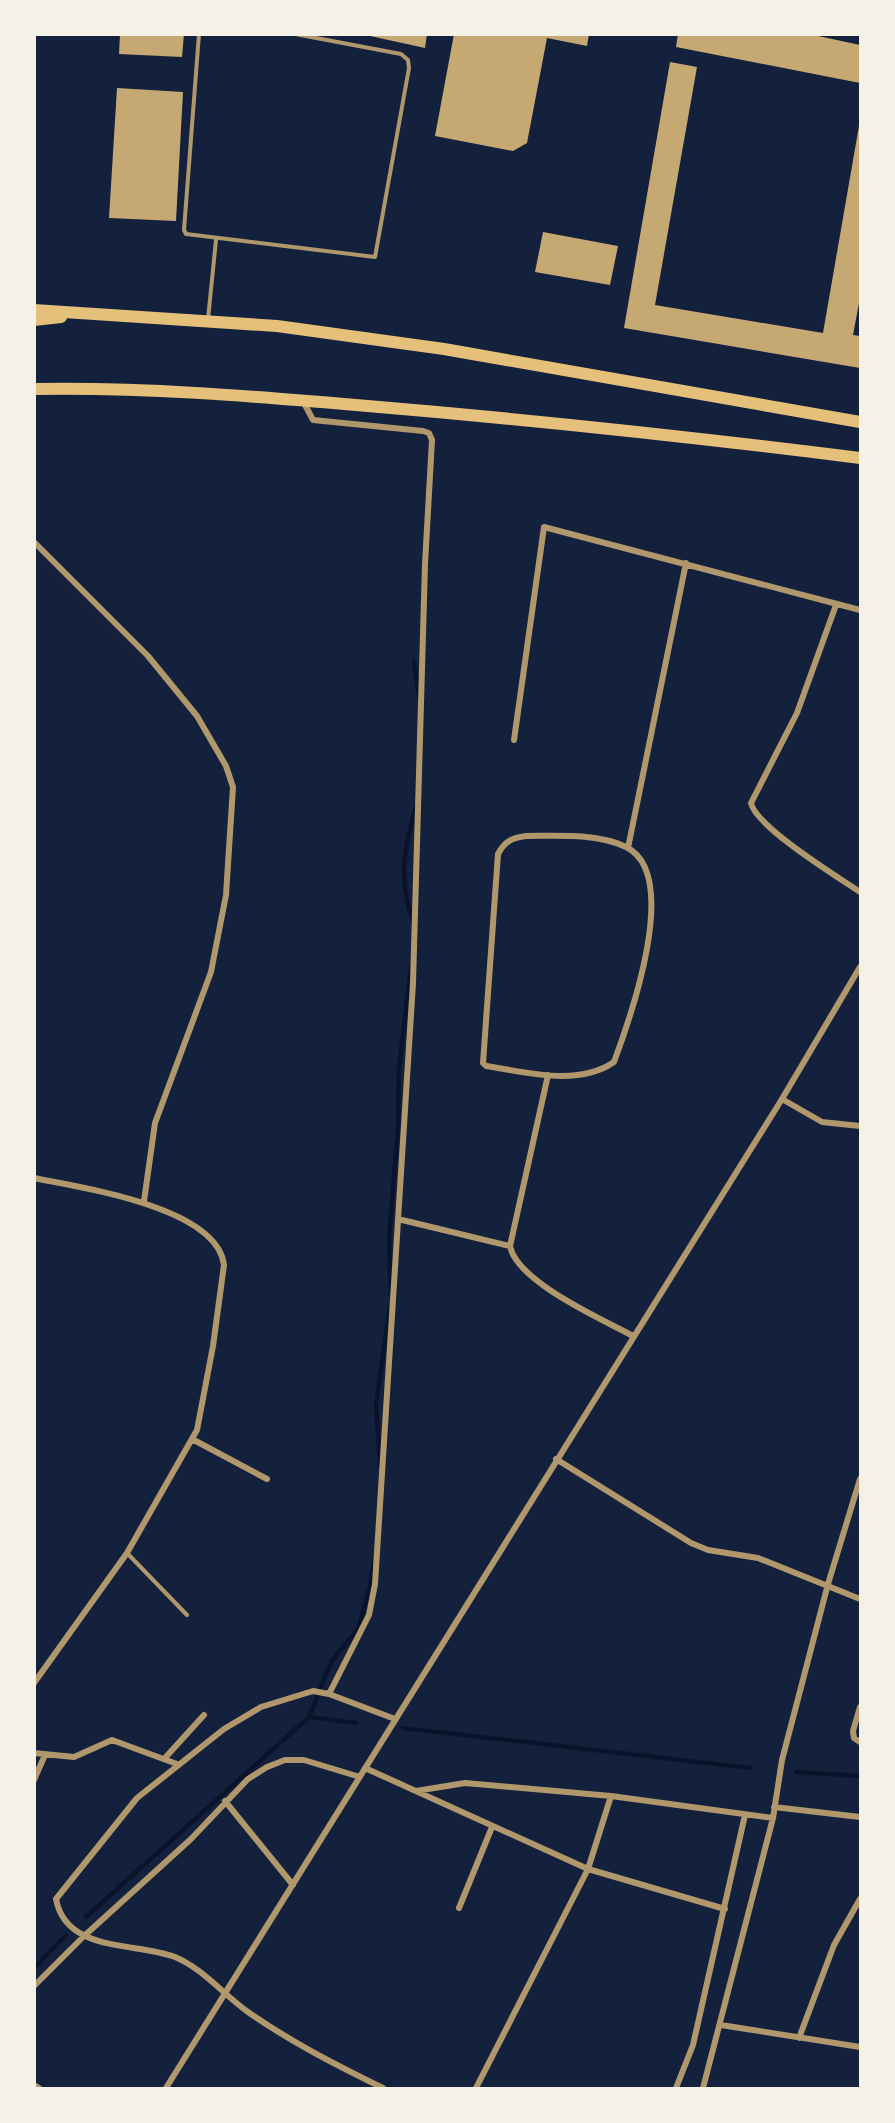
<svg xmlns="http://www.w3.org/2000/svg" width="895" height="2123" font-family="'Archivo Narrow',sans-serif">
<style>
.lines{fill:none;stroke-linecap:round;stroke-linejoin:round}
.stream{stroke:#0b132b;stroke-width:4.5}
.building{fill:#c6a872}
.service{stroke:#b1986c;stroke-width:4}
.minor{stroke:#b1986c;stroke-width:6}
.trunk{stroke:#e5c07b;stroke-width:12}
</style>
<rect width="100%" height="100%" fill="#14213d"/>
<g class="lines">
<!-- stream -->
<path class="stream" d="M 414,661 L 419,697
M 414,925 C 398,881 403,848 417,805
M 391,1295 L 389,1239 L 398,1128 L 399,1069 L 411,966
M 380,1465 L 376,1405 L 390,1306
M 309,1717 L 356,1723
M 403,1728 L 750,1768
M 796,1772 L 860,1776
M 86,1917 L 309,1717 L 331,1662 L 358,1629 L 370,1587 L 374,1560
M 34,1968 L 66,1935"/>
</g>
<!-- building -->
<path class="building" d="M 120,34 L 184,34 L 182,57 L 119,54 Z
M 361,34 L 427,34 L 425,48 Z
M 454,34 L 589,34 L 587,46 L 547,38 L 527,143 L 513,151 L 435,136 Z
M 678,34 L 809,34 L 860,45 L 860,83 L 676,47 Z
M 670,62 L 697,67 L 655,305 L 823,333 L 860,120 L 860,298 L 853,335 L 860,336 L 860,368 L 624,328 Z
M 117,88 L 183,92 L 176,221 L 109,218 Z
M 543,232 L 618,246 L 610,285 L 535,272 Z"/>
<g class="lines">
<!-- service -->
<path class="service" d="M 199,34 L 184,230 L 186,234 L 375,257 L 409,68 L 408,60 L 401,54 L 295,34
M 208,319 L 216,240
M 127,1553 L 187,1615"/>
<!-- minor -->
<path class="minor" d="M 303,401 L 313,420 L 423,431 L 429,433 L 432,440 L 425,564 L 413,983 L 375,1584 L 369,1615 L 329,1694
M 34,542 L 148,656 L 197,716 L 226,766 L 233,787 L 226,895 L 211,972 L 155,1123 L 144,1201
M 836,605 L 797,713 L 751,803 C 756,827 838,877 860,892
M 514,740 L 544,527 L 860,610
M 526,836 C 557,836 597,833 626,847 C 682,874 630,1019 614,1062 C 578,1087 526,1072 486,1066 L 483,1063 L 498,854 C 505,841 512,838 526,836 Z
M 628,848 L 686,563
M 548,1075 L 510,1246 C 517,1282 602,1319 633,1336
M 782,1099 L 822,1122 L 860,1126
M 34,1178 C 82,1188 217,1207 224,1265 L 213,1346 L 197,1430 L 127,1553 L 34,1683
M 398,1219 L 510,1246
M 192,1439 L 267,1479
M 556,1459 L 691,1543 L 708,1550 L 758,1558 L 860,1599
M 860,1707 L 853,1731 L 854,1738 L 860,1742
M 34,1753 L 74,1757 L 112,1740 L 177,1764
M 164,1759 L 204,1715
M 365,1768 L 588,1869 L 725,1909
M 34,1780 L 45,1755
M 416,1791 L 465,1783 L 611,1796 L 773,1818
M 225,1801 L 293,1885
M 774,1807 L 860,1817
M 459,1908 L 492,1827
M 34,1986 L 83,1937 L 191,1839 L 248,1779 L 267,1767 L 285,1760 L 304,1760 L 360,1777
M 721,2025 L 860,2047
M 799,2038 L 834,1945 L 860,1899
M 34,2085 L 39,2088
M 166,2088 L 782,1099 L 860,967
M 383,2088 C 336,2065 291,2042 248,2012 C 224,1995 202,1968 175,1957 C 136,1942 66,1953 56,1899 L 137,1798 L 224,1729 L 261,1707 L 313,1691 L 329,1694 L 395,1719
M 476,2088 L 588,1869 L 611,1796
M 676,2088 L 693,2045 L 745,1815
M 703,2088 L 773,1818 L 782,1760 L 828,1584 L 860,1479"/>
<!-- trunk -->
<path class="trunk" d="M 34,310 L 277,326 L 444,349 L 860,422
M 34,320 L 61,317
M 34,389 C 142,387 249,396 356,405 C 524,419 693,437 860,458"/>
</g>
<!-- border -->
<rect width="895" height="2123" fill="none" stroke="#f6f1e7" stroke-width="72"/>
</svg>
